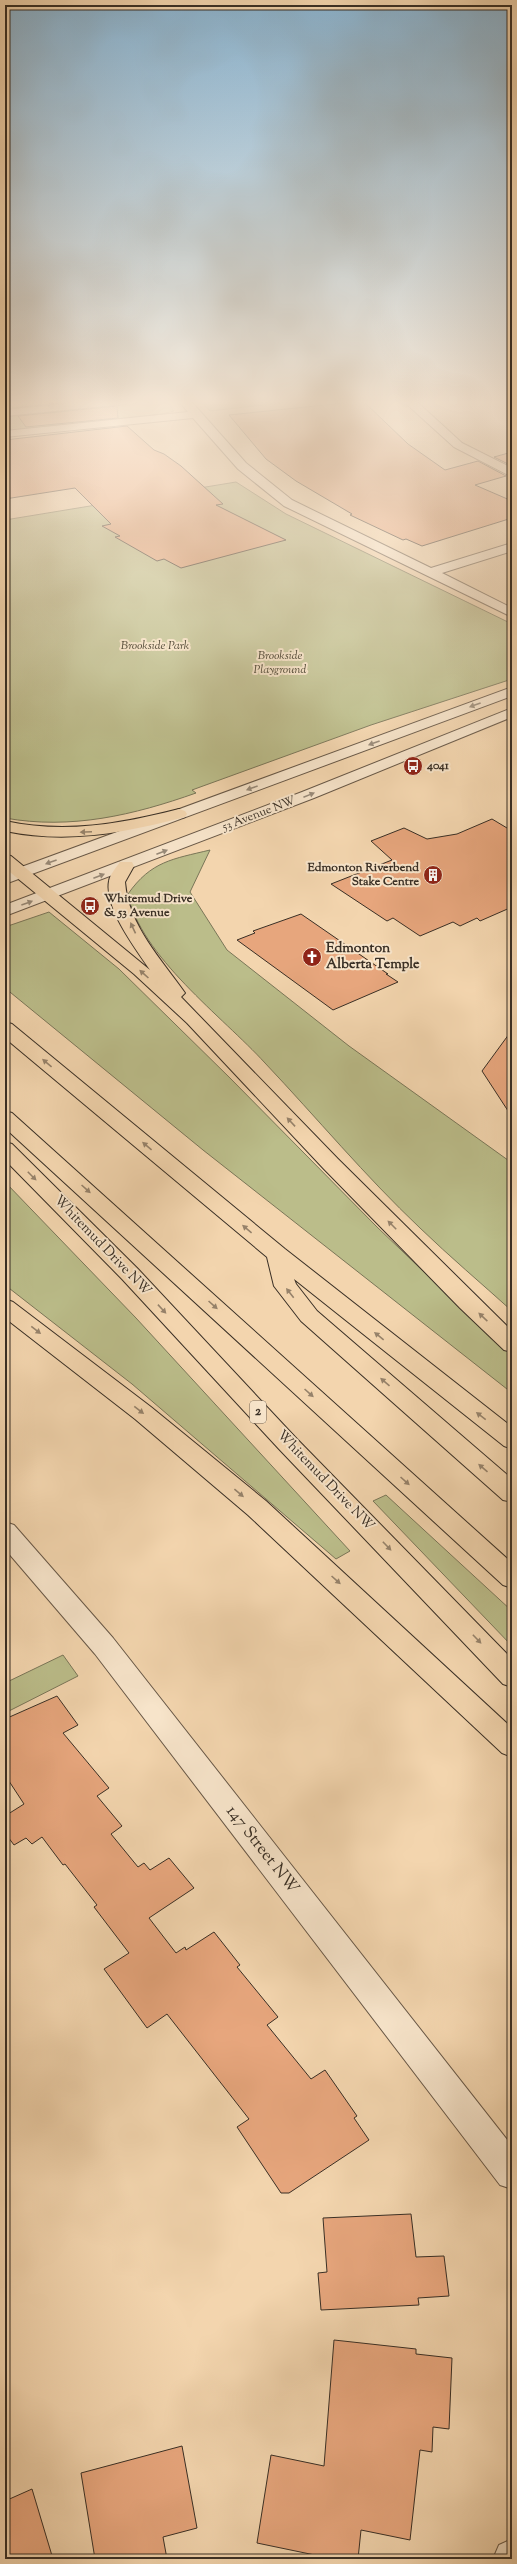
<svg xmlns="http://www.w3.org/2000/svg" width="517" height="2564" font-family="'Sorts Mill Goudy',serif">
<style>
.green{fill:#bbbd8a;stroke:#7a7658}
.building{fill:#e7a67d;stroke:#392f25}
.lines{fill:none;stroke-linecap:round;stroke-linejoin:round}
.minor-casing{stroke:#685847;stroke-width:2}
.highway-casing{stroke:#392f25;stroke-width:2}
.minor{fill:#f7e4ca;fill-rule:evenodd}
.highway{fill:#f3d5ae;fill-rule:evenodd}
.oneway{fill:#988a78}
.oneway2{fill:#96826a}
.labels{text-anchor:middle;dominant-baseline:central;stroke-width:4;stroke-linejoin:round;paint-order:stroke}
.far-park-label{font-size:12px;font-style:italic;fill:#534b39;stroke:#f7e4ca}
.far-poi-label{font-size:12px;font-weight:bold;fill:#392f25;stroke:#f7e4ca;text-anchor:start}
.far-street-label{font-size:12px;fill:#392f25;stroke:#f7e4ca}
.shield{fill:#f7e4ca;stroke:#726556;stroke-width:1}
.shield-label{font-size:13px;font-weight:bold;fill:#392f25}
.poi-label{font-size:14px;font-weight:bold;fill:#392f25;stroke:#f7e4ca;text-anchor:start}
.street-label{font-size:14px;fill:#392f25;stroke:#f7e4ca}
.near-street-label{font-size:17px;fill:#392f25;stroke:#f7e4ca}
</style>
<rect width="100%" height="100%" fill="#f3d5ae"/>
<filter id="stains"><feTurbulence type="fractalNoise" baseFrequency=".005" numOctaves="4"/><feColorMatrix values="0 0 0 0 .2 0 0 0 0 .09 0 0 0 0 .02 0 0 0 .5 -.17"/></filter>
<radialGradient id="worn" r=".72"><stop offset=".6" stop-color="#630" stop-opacity="0"/><stop offset="1" stop-color="#630" stop-opacity=".3"/></radialGradient>
<!-- green -->
<path class="green" d="M 200,400 L 308,400 L 210,411 Z
M 153,401 L 167,402 L 174,411 L 162,414 L 5,431 L 5,417 Z
M 236,482 L 286,514 L 512,624 L 512,679 L 371,725 L 192,790 L 196,793 C 134,815 71,830 5,818 L 5,520 Z
M 210,850 L 190,892 L 227,950 L 349,1046 L 512,1163 L 512,1311 C 481,1283 450,1257 420,1228 C 365,1176 317,1118 265,1063 C 223,1017 140,956 128,894 C 151,861 173,859 210,850 Z
M 49,912 L 119,969 L 230,1078 L 377,1227 L 512,1356 L 512,1393 L 203,1150 L 5,988 L 5,927 Z
M 5,1182 L 136,1318 L 350,1551 L 336,1559 L 132,1384 L 5,1285 Z
M 386,1495 L 512,1611 L 512,1646 L 373,1501 Z
M 63,1655 L 78,1676 L 5,1713 L 5,1683 Z"/>
<!-- building -->
<path class="building" d="M 7,400 L 88,400 L 13,408 Z
M 363,401 L 408,444 L 445,470 L 478,461 L 506,476 L 475,485 L 512,501 L 512,518 L 422,546 L 406,539 L 403,540 L 350,515 L 352,514 L 296,481 L 266,459 L 229,415 Z
M 117,406 L 118,418 L 26,427 L 18,416 Z
M 127,426 L 154,450 L 164,454 L 181,466 L 223,504 L 216,505 L 286,540 L 181,568 L 164,559 L 157,561 L 115,537 L 120,536 L 102,526 L 111,524 L 75,488 L 5,499 L 5,440 Z
M 512,452 L 512,466 L 494,457 Z
M 492,819 L 512,831 L 512,907 L 480,921 L 477,918 L 460,926 L 453,922 L 420,936 L 393,918 L 387,921 L 331,884 L 392,860 L 371,841 L 404,828 L 427,839 L 457,834 Z
M 301,914 L 388,974 L 386,974 L 398,982 L 333,1010 L 237,940 L 255,933 L 253,931 Z
M 512,1030 L 512,1117 L 482,1071 Z
M 57,1696 L 78,1725 L 63,1733 L 109,1788 L 97,1796 L 122,1826 L 111,1834 L 138,1867 L 144,1863 L 150,1870 L 169,1858 L 194,1888 L 149,1918 L 176,1953 L 185,1947 L 186,1950 L 214,1932 L 240,1965 L 237,1967 L 278,2017 L 267,2025 L 311,2079 L 325,2070 L 357,2116 L 354,2118 L 369,2140 L 289,2193 L 281,2193 L 237,2127 L 249,2119 L 167,2014 L 147,2028 L 104,1969 L 129,1953 L 94,1907 L 97,1905 L 65,1864 L 63,1865 L 42,1837 L 32,1844 L 26,1838 L 14,1845 L 5,1833 L 5,1816 L 24,1804 L 5,1775 L 5,1719 Z
M 411,2214 L 416,2257 L 444,2256 L 449,2296 L 418,2298 L 419,2305 L 321,2310 L 318,2273 L 327,2272 L 323,2218 Z
M 334,2340 L 416,2349 L 416,2354 L 452,2358 L 449,2429 L 433,2427 L 432,2452 L 420,2450 L 410,2540 L 361,2530 L 358,2559 L 334,2559 L 257,2543 L 271,2455 L 324,2466 Z
M 182,2446 L 197,2528 L 163,2537 L 167,2559 L 95,2559 L 81,2473 Z
M 32,2489 L 53,2559 L 5,2559 L 5,2501 Z"/>
<g class="lines">
<defs>
<path id="minor" d="M 102,400 L 141,400 L 135,403 L 5,416 L 5,410 Z
M 178,400 L 190,400 L 246,463 L 292,500 L 431,568 L 512,543 L 512,551 L 442,573 L 512,608 L 512,617 L 284,506 L 238,469 L 193,418 L 5,437 L 5,431 L 188,412 Z
M 402,400 L 415,400 L 462,443 L 512,468 L 512,477 L 454,447 Z
M 512,687 L 512,696 L 5,884 L 5,873 Z
M 512,708 L 512,717 L 314,798 L 5,916 L 5,905 L 302,792 Z
M 5,1522 L 14,1525 L 113,1638 L 512,2146 L 512,2189 L 500,2185 L 95,1654 L 5,1549 Z
M 512,2539 L 512,2559 L 493,2559 L 499,2545 Z"/>
<path id="highway" d="M 179,809 L 185,811 L 187,814 L 185,817 C 124,833 67,844 5,831 L 5,821 C 65,834 120,824 179,809 Z
M 5,855 L 11,856 L 150,970 C 136,949 104,908 109,881 C 110,874 116,868 120,862 L 132,862 L 134,866 L 125,882 C 128,925 162,960 185,993 L 181,997 L 338,1159 L 512,1331 L 512,1352 L 504,1350 L 460,1308 L 324,1169 L 187,1023 L 134,974 L 5,868 Z
M 5,1022 L 12,1024 L 285,1249 L 512,1427 L 512,1449 L 504,1446 L 294,1279 L 296,1284 L 317,1311 L 512,1479 L 512,1502 L 503,1500 L 301,1321 L 274,1286 L 267,1257 L 5,1038 Z
M 5,1111 L 12,1113 L 512,1563 L 512,1588 L 503,1585 L 5,1128 Z
M 5,1142 L 12,1144 L 138,1269 L 295,1437 L 512,1659 L 512,1687 L 503,1684 L 279,1449 L 122,1279 L 5,1160 Z
M 5,1299 L 13,1302 L 151,1407 L 266,1501 L 512,1728 L 512,1757 L 502,1753 L 248,1515 L 135,1419 L 5,1318 Z"/>
</defs>
<!-- minor casing -->
<use href="#minor" class="minor-casing"/>
<!-- highway casing -->
<use href="#highway" class="highway-casing"/>
<!-- minor -->
<use href="#minor" class="minor"/>
<!-- highway -->
<use href="#highway" class="highway"/>
</g>
<!-- one-way arrows -->
<defs><path id="oneway-solid" d="M-6-.8H1V-3.2L6.5 0L1 3.2V.8H-6Z"/></defs>
<g class="oneway">
<use href="#oneway-solid" transform="translate(475 705) rotate(160)"/>
<use href="#oneway-solid" transform="translate(374 743) rotate(160)"/>
<use href="#oneway-solid" transform="translate(252 788) rotate(160)"/>
<use href="#oneway-solid" transform="translate(309 795) rotate(-22)"/>
<use href="#oneway-solid" transform="translate(162 852) rotate(-21)"/>
<use href="#oneway-solid" transform="translate(51 862) rotate(160)"/>
<use href="#oneway-solid" transform="translate(99 876) rotate(-21)"/>
<use href="#oneway-solid" transform="translate(27 903) rotate(-20)"/>
</g>
<g class="oneway2">
<use href="#oneway-solid" transform="translate(86 832) rotate(177)"/>
<use href="#oneway-solid" transform="translate(133 928) rotate(-115)"/>
<use href="#oneway-solid" transform="translate(144 974) rotate(-138)"/>
<use href="#oneway-solid" transform="translate(47 1063) rotate(-140)"/>
<use href="#oneway-solid" transform="translate(291 1122) rotate(-133)"/>
<use href="#oneway-solid" transform="translate(147 1146) rotate(-140)"/>
<use href="#oneway-solid" transform="translate(32 1176) rotate(45)"/>
<use href="#oneway-solid" transform="translate(86 1189) rotate(42)"/>
<use href="#oneway-solid" transform="translate(392 1225) rotate(-135)"/>
<use href="#oneway-solid" transform="translate(247 1229) rotate(-140)"/>
<use href="#oneway-solid" transform="translate(290 1293) rotate(-128)"/>
<use href="#oneway-solid" transform="translate(213 1305) rotate(42)"/>
<use href="#oneway-solid" transform="translate(162 1309) rotate(47)"/>
<use href="#oneway-solid" transform="translate(483 1317) rotate(-137)"/>
<use href="#oneway-solid" transform="translate(36 1330) rotate(38)"/>
<use href="#oneway-solid" transform="translate(379 1336) rotate(-141)"/>
<use href="#oneway-solid" transform="translate(385 1382) rotate(-139)"/>
<use href="#oneway-solid" transform="translate(309 1393) rotate(42)"/>
<use href="#oneway-solid" transform="translate(139 1410) rotate(38)"/>
<use href="#oneway-solid" transform="translate(481 1416) rotate(-142)"/>
<use href="#oneway-solid" transform="translate(483 1468) rotate(-139)"/>
<use href="#oneway-solid" transform="translate(405 1481) rotate(42)"/>
<use href="#oneway-solid" transform="translate(239 1493) rotate(40)"/>
<use href="#oneway-solid" transform="translate(387 1546) rotate(46)"/>
<use href="#oneway-solid" transform="translate(336 1580) rotate(42)"/>
<use href="#oneway-solid" transform="translate(477 1639) rotate(46)"/>
</g>
<!-- sky -->
<linearGradient id="sky" x2="0" y2="1"><stop stop-color="#8ab5d3"/><stop offset="0.53" stop-color="#faecdb"/><stop offset="1" stop-color="#faecdb" stop-opacity="0"/></linearGradient>
<rect width="517" height="759" fill="url(#sky)"/>
<!-- icons -->
<defs>
<symbol id="bus-disc" viewBox="-11 -11 22 22"><circle r="9.5" fill="#8f2418" stroke="#f7e4ca"/><path d="M-5-6H5V4H4V6H2V4H-2V6H-4V4H-5ZM-3.5-4V0h7V-4ZM-3.5 1.2v1.5H-2V1.2ZM2 1.2v1.5H3.5V1.2Z" fill="#fff"/></symbol>
<symbol id="building-disc" viewBox="-11 -11 22 22"><circle r="9.5" fill="#8f2418" stroke="#f7e4ca"/><path d="M-4-6H4V6H1V3H-1V6H-4ZM-2.5-4.3h1.7v1.8h-1.7ZM.8-4.3h1.7v1.8H.8ZM-2.5-1h1.7V.8h-1.7ZM.8-1h1.7V.8H.8Z" fill="#fff"/></symbol>
<symbol id="church-disc" viewBox="-11 -11 22 22"><circle r="9.5" fill="#8f2418" stroke="#f7e4ca"/><path d="M-1.2-6h2.4v3.5h3.3v2.4h-3.3V6h-2.4V-.1h-3.3v-2.4h3.3Z" fill="#fff"/></symbol>
</defs>
<g fill-rule="evenodd">
<use href="#bus-disc" x="402" y="755" width="22" height="22"/>
<use href="#building-disc" x="422" y="864" width="22" height="22"/>
<use href="#bus-disc" x="79" y="895" width="22" height="22"/>
<use href="#church-disc" x="301" y="946" width="22" height="22"/>
</g>
<g class="labels">
<!-- far-park labels -->
<g class="far-park-label">
<text x="155" y="646">Brookside Park</text>
<text x="280" y="656">Brookside<tspan x="280" dy="14">Playground</tspan></text>
</g>
<!-- far-poi labels -->
<g class="far-poi-label">
<text x="427" y="766">4041</text>
<text x="419" y="868" text-anchor="end">Edmonton Riverbend<tspan x="419" dy="14">Stake Centre</tspan></text>
<text x="104" y="899">Whitemud Drive<tspan x="104" dy="14">&amp; 53 Avenue</tspan></text>
</g>
<!-- far-street labels -->
<g class="far-street-label">
<text transform="translate(259 814) rotate(-21)">53 Avenue NW</text>
</g>
<!-- shield labels -->
<rect class="shield" x="250" y="1401" width="16" height="22" rx="3"/>
<g class="shield-label">
<text x="258" y="1412">2</text>
</g>
<!-- poi labels -->
<g class="poi-label">
<text x="326" y="949">Edmonton<tspan x="326" dy="16">Alberta Temple</tspan></text>
</g>
<!-- street labels -->
<g class="street-label">
<text transform="translate(102 1246) rotate(46)">Whitemud Drive NW</text>
<text transform="translate(325 1481) rotate(46)">Whitemud Drive NW</text>
</g>
<!-- near-street labels -->
<g class="near-street-label">
<text transform="translate(262 1850) rotate(52)">147 Street NW</text>
</g>
</g>
<!-- margin -->
<rect width="517" height="2564" fill="none" stroke="#f3d5ae" stroke-width="20"/>
<rect x="6" y="6" width="505" height="2552" fill="none" stroke="#392f25" stroke-width="2"/>
<rect x="10" y="10" width="497" height="2544" fill="none" stroke="#392f25"/>
<rect width="100%" height="100%" filter="url(#stains)"/>
<rect width="100%" height="100%" fill="url(#worn)"/>
</svg>
